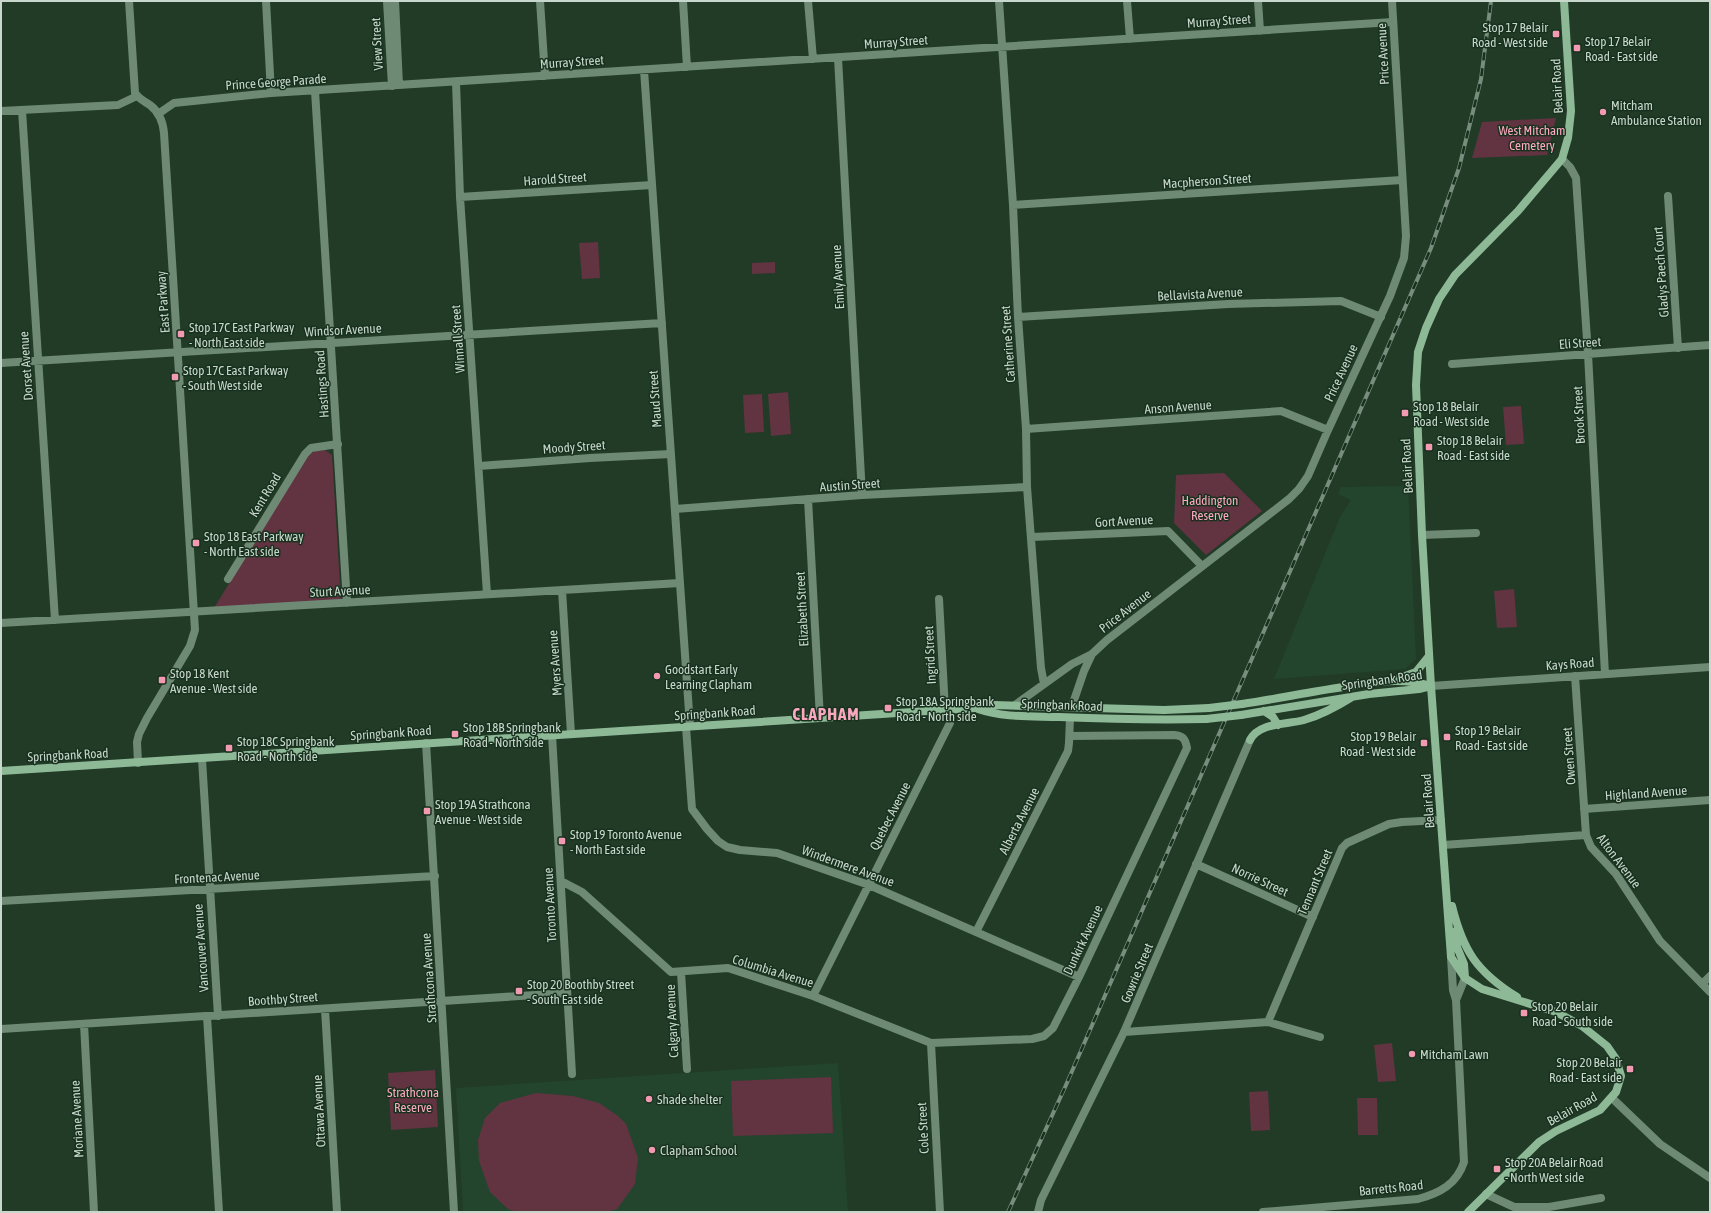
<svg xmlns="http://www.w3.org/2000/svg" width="1711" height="1213" font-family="'Asap Condensed',sans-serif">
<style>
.built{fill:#24452d}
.green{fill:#623341}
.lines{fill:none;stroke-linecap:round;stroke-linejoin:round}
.minor{stroke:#6e8974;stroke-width:8}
.tertiary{stroke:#6e8974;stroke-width:8}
.secondary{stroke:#8eb997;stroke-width:8}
.rail-casing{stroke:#788d7d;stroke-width:4}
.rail{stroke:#17311e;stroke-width:2.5;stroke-dasharray:8;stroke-linecap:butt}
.secondary-bridge{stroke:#8eb997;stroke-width:8}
.poi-dot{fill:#f19ab2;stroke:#17311e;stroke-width:1.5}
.labels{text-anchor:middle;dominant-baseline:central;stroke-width:3;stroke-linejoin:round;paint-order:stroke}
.street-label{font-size:13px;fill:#c8d7cb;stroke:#17311e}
.poi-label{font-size:13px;fill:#c8d7cb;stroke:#17311e;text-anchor:start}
.park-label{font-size:13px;fill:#fea9c0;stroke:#17311e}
.district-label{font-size:17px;font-weight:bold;letter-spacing:1px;fill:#faa8bf;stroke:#17311e}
</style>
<rect width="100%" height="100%" fill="#213b27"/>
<!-- built -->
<path class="built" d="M 1408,486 L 1416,659 L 1405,669 L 1274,679 L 1340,517 L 1351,500 L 1338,494 L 1341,487 Z
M 838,1063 L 848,1212 L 463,1212 L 456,1088 Z"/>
<!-- green -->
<path class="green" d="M 1556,118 L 1547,155 L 1472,158 L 1482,122 Z
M 598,242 L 600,278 L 582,279 L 579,243 Z
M 775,262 L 775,273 L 752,274 L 752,263 Z
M 788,392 L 791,434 L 771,436 L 768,394 Z
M 762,394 L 764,432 L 745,433 L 743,395 Z
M 1521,406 L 1524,444 L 1506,445 L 1503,407 Z
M 325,450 L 332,455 L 341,601 L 214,608 L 307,457 L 314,451 Z
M 1224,473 L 1262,511 L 1206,555 L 1174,523 L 1176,475 Z
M 1514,589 L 1517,627 L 1497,628 L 1494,591 Z
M 1392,1043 L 1396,1081 L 1378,1082 L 1374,1045 Z
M 435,1070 L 438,1127 L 391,1130 L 388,1073 Z
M 831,1077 L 833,1133 L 733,1136 L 731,1081 Z
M 1268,1091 L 1270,1130 L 1251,1131 L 1249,1092 Z
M 536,1093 L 573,1096 L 599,1103 L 618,1116 L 626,1124 L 638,1158 L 635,1184 L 617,1209 L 607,1212 L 517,1212 L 508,1209 L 490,1192 L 479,1161 L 478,1140 L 485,1118 L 500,1103 Z
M 1357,1098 L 1377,1098 L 1378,1135 L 1358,1135 Z"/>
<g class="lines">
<!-- minor -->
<path class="minor" d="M 266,1 L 271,93
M 387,1 L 392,86
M 395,1 L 399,85
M 540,1 L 545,76
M 683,1 L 687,67
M 808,1 L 813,59
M 999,1 L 1013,205 L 1018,317 L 1026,429 L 1027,487 L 1041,668 L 1044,684
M 1127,1 L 1130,39
M 1258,1 L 1260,31
M 838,58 L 862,495
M 644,70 L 690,726
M 456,82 L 460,197 L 487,594
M 315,91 L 347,603
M 22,110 L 55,620
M 1,111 L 118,105 L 137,96
M 158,114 L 174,103 L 271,93 L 1393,22
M 1562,159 L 1570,167 L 1576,178 L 1588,354 L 1605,674
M 1668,196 L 1678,348
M 460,197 L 652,185
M 1013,205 L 1402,180
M 1018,317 L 1228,304 L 1341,301 L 1381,317
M 1,363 L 662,323
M 1452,364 L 1710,345
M 1026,429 L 1281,411 L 1328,430
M 479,466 L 590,458 L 671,454
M 808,499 L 820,718
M 675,509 L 862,495 L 1027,487
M 1422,535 L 1476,533
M 1032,537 L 1168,531 L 1202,566
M 228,579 L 305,454 L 311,448 L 338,444
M 562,590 L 571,734
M 939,599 L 945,710
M 1,623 L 680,583
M 1575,676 L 1586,835
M 1431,686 L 1710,667
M 1015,705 L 1072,664 L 1092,654 L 1107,640 L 1289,499 L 1299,489 L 1308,476 L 1328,430 L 1390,296 L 1404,258 L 1406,236 L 1392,1
M 1072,706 L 1084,671 L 1092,654
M 686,727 L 692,809 L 707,829 L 718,841 L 727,847 L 740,850 L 777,853 L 869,885 L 1079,977
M 552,735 L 572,1074
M 426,743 L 454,1212
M 202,759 L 218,1016
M 1584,809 L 1710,800
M 1443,845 L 1586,835 L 1591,847 L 1616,874 L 1660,941 L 1710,992
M 1196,864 L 1313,917
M 561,881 L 582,892 L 671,972 L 728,968 L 813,996 L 931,1043 L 1032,1039 L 1044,1036 L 1053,1028 L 1079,977 L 1187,748 C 1185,738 1183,736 1174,735 L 1070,736
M 1,901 L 435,876
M 976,932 L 1068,751 L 1069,743 L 1070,718
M 681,972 L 687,1069
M 1702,984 L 1710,976
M 813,996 L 950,723 L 950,710
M 1456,1000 L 1465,978
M 325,1009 L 337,1212
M 207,1016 L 219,1212
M 1268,1022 L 1320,1037
M 84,1024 L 94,1212
M 1,1029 L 567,993
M 1124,1032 L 1268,1022 L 1342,848 L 1347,843 L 1389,824 L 1402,822 L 1441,820
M 931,1043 L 940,1212
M 1612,1098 L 1660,1144 L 1710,1178
M 1486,1194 L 1514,1207 L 1549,1207 L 1601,1198
M 1038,1212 L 1041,1200 L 1124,1032 L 1250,740
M 1263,1212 L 1418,1199 C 1440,1193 1457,1184 1464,1162 L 1456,1000 L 1453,990 L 1451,957"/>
<!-- tertiary -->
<path class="tertiary" d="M 129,1 L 135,93 C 139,99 144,101 150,105 C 159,112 163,122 164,133 L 195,630 L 190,646 L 147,718 L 139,734 L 137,742 L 138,763"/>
<!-- secondary -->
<path class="secondary" d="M 1397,679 L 1416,672 L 1429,656
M 1242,704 C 1276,699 1309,692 1343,687 C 1372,682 1402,677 1431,686
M 978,709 C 1004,718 1032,716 1059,717 C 1108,719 1157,720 1206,719
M 1264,711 L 1273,717 L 1278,725
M 1241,715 L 1369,694 L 1419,689 L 1431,686
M 1250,740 C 1259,722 1286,725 1304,720 C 1321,715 1336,707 1352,697
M 1,771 L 975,708 L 994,705 L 1164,710 L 1209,708
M 1452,906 C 1463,951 1477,972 1517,997
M 1456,931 L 1457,947 L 1464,964 L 1465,978
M 1468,1212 L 1539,1142 L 1556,1131 L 1600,1110 L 1616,1092 L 1621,1076 L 1616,1059 L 1607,1046 L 1582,1026 L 1556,1012 L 1482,989 L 1465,978 L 1451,957 L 1431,686 L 1422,535 L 1416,385 L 1418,352 L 1426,328 L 1439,299 L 1455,275 L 1518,211 L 1562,159 L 1568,138 L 1571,111 L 1564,1"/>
<defs>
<path id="rail" d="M 1008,1212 L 1066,1085 L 1431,248 L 1459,168 L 1481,79 L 1491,1"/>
</defs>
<!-- rail casing -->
<use href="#rail" class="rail-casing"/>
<!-- rail -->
<use href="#rail" class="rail"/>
<!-- secondary-bridge -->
<path class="secondary-bridge" d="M 1209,708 L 1242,704
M 1206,719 L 1241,715"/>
</g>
<!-- markers -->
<g class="poi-dot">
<rect x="1552" y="30" width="8" height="8" rx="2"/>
<rect x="1573" y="44" width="8" height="8" rx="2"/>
<circle cx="1603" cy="112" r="4"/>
<rect x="177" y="330" width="8" height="8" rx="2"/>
<rect x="171" y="373" width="8" height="8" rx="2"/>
<rect x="1401" y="409" width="8" height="8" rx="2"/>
<rect x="1425" y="443" width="8" height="8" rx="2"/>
<rect x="192" y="539" width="8" height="8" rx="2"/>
<circle cx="657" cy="676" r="4"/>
<rect x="158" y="676" width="8" height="8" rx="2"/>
<rect x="884" y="704" width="8" height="8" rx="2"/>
<rect x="451" y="730" width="8" height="8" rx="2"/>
<rect x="1443" y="733" width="8" height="8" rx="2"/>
<rect x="1420" y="739" width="8" height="8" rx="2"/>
<rect x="225" y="744" width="8" height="8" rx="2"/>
<rect x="423" y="807" width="8" height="8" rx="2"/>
<rect x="558" y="837" width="8" height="8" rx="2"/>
<rect x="515" y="987" width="8" height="8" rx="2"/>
<rect x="1520" y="1009" width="8" height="8" rx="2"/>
<circle cx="1412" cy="1054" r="4"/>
<rect x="1626" y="1065" width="8" height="8" rx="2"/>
<circle cx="649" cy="1099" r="4"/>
<circle cx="652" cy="1150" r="4"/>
<rect x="1493" y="1165" width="8" height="8" rx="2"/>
</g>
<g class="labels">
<!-- street labels -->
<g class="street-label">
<text transform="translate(1219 21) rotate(-4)">Murray Street</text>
<text transform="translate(896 42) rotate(-4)">Murray Street</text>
<text transform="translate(377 44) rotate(-93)">View Street</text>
<text transform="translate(1383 54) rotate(-93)">Price Avenue</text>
<text transform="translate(572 62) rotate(-4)">Murray Street</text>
<text transform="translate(276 82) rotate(-4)">Prince George Parade</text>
<text transform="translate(1557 86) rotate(-93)">Belair Road</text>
<text transform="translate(555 179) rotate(-4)">Harold Street</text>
<text transform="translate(1207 181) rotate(-4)">Macpherson Street</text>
<text transform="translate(1661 272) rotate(-94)">Gladys Paech Court</text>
<text transform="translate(838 277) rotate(-93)">Emily Avenue</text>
<text transform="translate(1200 294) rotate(-3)">Bellavista Avenue</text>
<text transform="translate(163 302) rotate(-94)">East Parkway</text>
<text transform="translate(343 330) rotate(-3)">Windsor Avenue</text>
<text transform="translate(458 339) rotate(-94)">Winnall Street</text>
<text transform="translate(1580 343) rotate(-4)">Eli Street</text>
<text transform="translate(1008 344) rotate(-94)">Catherine Street</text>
<text transform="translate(26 366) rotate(-94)">Dorset Avenue</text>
<text transform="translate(1341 373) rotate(-65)">Price Avenue</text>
<text transform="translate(322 384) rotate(-94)">Hastings Road</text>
<text transform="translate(655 399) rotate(-94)">Maud Street</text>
<text transform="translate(1178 407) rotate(-4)">Anson Avenue</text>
<text transform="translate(1579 415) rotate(-93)">Brook Street</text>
<text transform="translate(574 447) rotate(-4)">Moody Street</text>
<text transform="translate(1407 466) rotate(-93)">Belair Road</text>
<text transform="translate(850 485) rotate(-4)">Austin Street</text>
<text transform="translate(265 495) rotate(-59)">Kent Road</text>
<text transform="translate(1124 521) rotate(-3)">Gort Avenue</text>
<text transform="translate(340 591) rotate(-3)">Sturt Avenue</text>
<text transform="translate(802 609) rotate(-93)">Elizabeth Street</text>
<text transform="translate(1125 611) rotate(-38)">Price Avenue</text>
<text transform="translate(930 655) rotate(-93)">Ingrid Street</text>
<text transform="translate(555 663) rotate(-94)">Myers Avenue</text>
<text transform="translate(1570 664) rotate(-4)">Kays Road</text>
<text transform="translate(1382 680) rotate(-8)">Springbank Road</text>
<text transform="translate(1062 705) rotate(2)">Springbank Road</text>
<text transform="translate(715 713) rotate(-4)">Springbank Road</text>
<text transform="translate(391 733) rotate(-4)">Springbank Road</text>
<text transform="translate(68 755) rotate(-3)">Springbank Road</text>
<text transform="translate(1569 756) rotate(-94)">Owen Street</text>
<text transform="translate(1646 793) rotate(-4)">Highland Avenue</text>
<text transform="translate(1428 801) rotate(-94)">Belair Road</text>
<text transform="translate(890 816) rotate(-63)">Quebec Avenue</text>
<text transform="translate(1019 821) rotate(-63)">Alberta Avenue</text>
<text transform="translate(1619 861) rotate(53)">Alton Avenue</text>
<text transform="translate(848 866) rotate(20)">Windermere Avenue</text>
<text transform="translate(217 877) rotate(-3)">Frontenac Avenue</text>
<text transform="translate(1260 880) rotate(25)">Norrie Street</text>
<text transform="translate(1315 882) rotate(-67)">Tennant Street</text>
<text transform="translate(550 905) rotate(-93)">Toronto Avenue</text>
<text transform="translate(1083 940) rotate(-65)">Dunkirk Avenue</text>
<text transform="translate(201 948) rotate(-94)">Vancouver Avenue</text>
<text transform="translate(773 971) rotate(17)">Columbia Avenue</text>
<text transform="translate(1137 973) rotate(-67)">Gowrie Street</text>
<text transform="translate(429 978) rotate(-94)">Strathcona Avenue</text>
<text transform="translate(283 999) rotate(-4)">Boothby Street</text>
<text transform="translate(672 1021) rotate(-93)">Calgary Avenue</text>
<text transform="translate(1572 1109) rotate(-29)">Belair Road</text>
<text transform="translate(319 1111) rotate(-93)">Ottawa Avenue</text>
<text transform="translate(77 1119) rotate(-93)">Moriane Avenue</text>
<text transform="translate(923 1128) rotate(-93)">Cole Street</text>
<text transform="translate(1391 1188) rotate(-6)">Barretts Road</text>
</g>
<!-- poi labels -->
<g class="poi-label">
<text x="1548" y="27" text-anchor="end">Stop 17 Belair<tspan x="1548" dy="15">Road - West side</tspan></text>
<text x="1585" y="41">Stop 17 Belair<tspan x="1585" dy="15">Road - East side</tspan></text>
<text x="1611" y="105">Mitcham<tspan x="1611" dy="15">Ambulance Station</tspan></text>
<text x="189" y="327">Stop 17C East Parkway<tspan x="189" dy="15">- North East side</tspan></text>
<text x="183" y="370">Stop 17C East Parkway<tspan x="183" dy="15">- South West side</tspan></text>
<text x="1413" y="406">Stop 18 Belair<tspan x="1413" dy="15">Road - West side</tspan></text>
<text x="1437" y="440">Stop 18 Belair<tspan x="1437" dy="15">Road - East side</tspan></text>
<text x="204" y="536">Stop 18 East Parkway<tspan x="204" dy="15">- North East side</tspan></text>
<text x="665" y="669">Goodstart Early<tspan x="665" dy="15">Learning Clapham</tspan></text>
<text x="170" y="673">Stop 18 Kent<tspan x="170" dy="15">Avenue - West side</tspan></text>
<text x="896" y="701">Stop 18A Springbank<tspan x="896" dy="15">Road - North side</tspan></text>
<text x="463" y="727">Stop 18B Springbank<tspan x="463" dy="15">Road - North side</tspan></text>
<text x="1455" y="730">Stop 19 Belair<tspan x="1455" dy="15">Road - East side</tspan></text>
<text x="1416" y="736" text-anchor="end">Stop 19 Belair<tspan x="1416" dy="15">Road - West side</tspan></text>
<text x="237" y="741">Stop 18C Springbank<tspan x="237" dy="15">Road - North side</tspan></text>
<text x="435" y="804">Stop 19A Strathcona<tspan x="435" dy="15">Avenue - West side</tspan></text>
<text x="570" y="834">Stop 19 Toronto Avenue<tspan x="570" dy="15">- North East side</tspan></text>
<text x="527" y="984">Stop 20 Boothby Street<tspan x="527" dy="15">- South East side</tspan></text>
<text x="1532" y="1006">Stop 20 Belair<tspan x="1532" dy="15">Road - South side</tspan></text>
<text x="1420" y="1054">Mitcham Lawn</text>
<text x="1622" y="1062" text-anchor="end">Stop 20 Belair<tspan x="1622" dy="15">Road - East side</tspan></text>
<text x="657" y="1099">Shade shelter</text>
<text x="660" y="1150">Clapham School</text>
<text x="1505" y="1162">Stop 20A Belair Road<tspan x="1505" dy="15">- North West side</tspan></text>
</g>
<!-- park labels -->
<g class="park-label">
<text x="1532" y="130">West Mitcham<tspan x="1532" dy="15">Cemetery</tspan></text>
<text x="1210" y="500">Haddington<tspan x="1210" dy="15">Reserve</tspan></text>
<text x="413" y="1092">Strathcona<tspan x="413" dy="15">Reserve</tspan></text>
</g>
<!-- district labels -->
<g class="district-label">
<text x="826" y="714">CLAPHAM</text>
</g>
</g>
<!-- border -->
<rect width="1711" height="1213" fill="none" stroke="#c8d7cb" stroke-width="4"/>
</svg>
